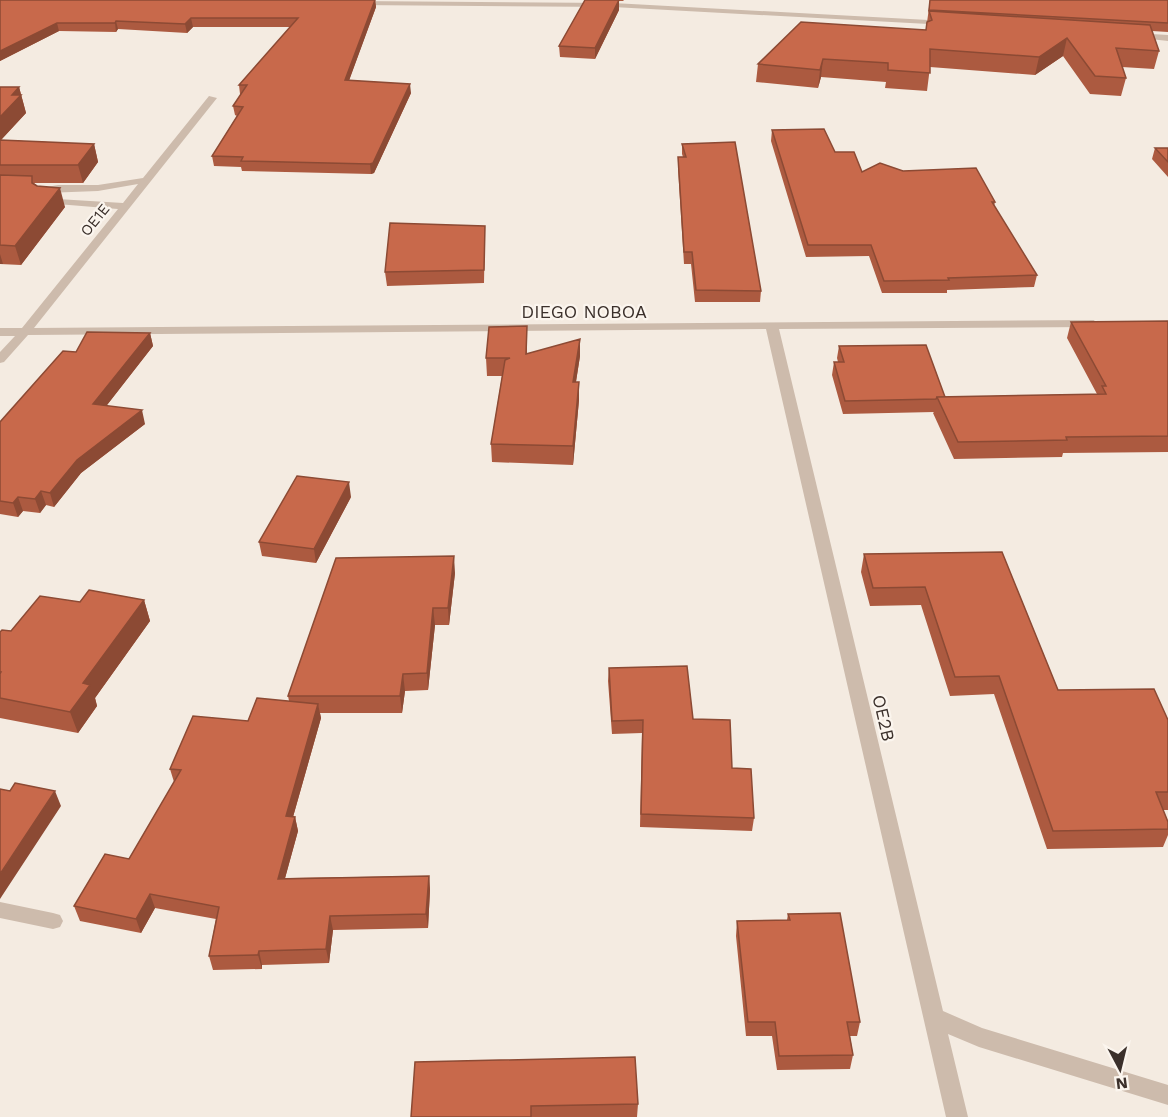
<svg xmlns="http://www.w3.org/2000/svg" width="1168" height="1117" font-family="'Work Sans',sans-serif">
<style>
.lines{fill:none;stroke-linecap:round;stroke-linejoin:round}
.minor{fill:#cdbbac;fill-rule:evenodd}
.tertiary{fill:#cdbbac;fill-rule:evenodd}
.wall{fill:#ac5a40}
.shaded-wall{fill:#8c4a34}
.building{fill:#c8694b;stroke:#8c4a34;stroke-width:1.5}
.labels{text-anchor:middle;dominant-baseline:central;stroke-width:4.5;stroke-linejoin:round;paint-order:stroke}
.far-street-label{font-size:15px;fill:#3b302b;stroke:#fbf5ee}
.street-label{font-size:18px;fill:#3b302b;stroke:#fbf5ee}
</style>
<rect width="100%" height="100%" fill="#f4ebe1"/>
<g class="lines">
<!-- minor -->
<path class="minor" d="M 209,96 L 217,98 L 34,328 L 1094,320 L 1096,323 L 1090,327 L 779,329 L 943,1011 L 982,1028 L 1168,1085 L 1168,1105 L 979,1047 L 948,1034 L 968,1117 L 946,1117 L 766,329 L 28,335 L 4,362 L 0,363 L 0,352 L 15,336 L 0,336 L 0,328 L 22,328 L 118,209 L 45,203 L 40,200 L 41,198 L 123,203 L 138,184 L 98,191 L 45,193 L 41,192 L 41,188 L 58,185 L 98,185 L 143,178 Z
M 0,902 L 53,913 L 60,915 L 63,921 L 60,927 L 53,929 L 0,918 Z"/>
<!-- tertiary -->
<path class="tertiary" d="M 353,1 L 613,3 L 947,21 L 951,23 L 947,25 L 613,7 L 356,5 L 353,5 Z
M 1135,33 L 1168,35 L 1168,41 L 1132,37 L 1132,33 Z"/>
</g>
<!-- wall -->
<path class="wall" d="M 0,0 L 375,0 L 376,7 L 349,80 L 411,93 L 374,173 L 371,174 L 242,171 L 241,167 L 214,166 L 212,156 L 237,116 L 235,115 L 233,106 L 241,94 L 240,94 L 239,85 L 290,27 L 193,27 L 187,33 L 118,29 L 116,32 L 59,31 L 0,61 Z
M 585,0 L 624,0 L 623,1 L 619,1 L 619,10 L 595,59 L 560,57 L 559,46 Z
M 930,0 L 1168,0 L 1168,32 L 1152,31 L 1159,51 L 1154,69 L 1122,67 L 1126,78 L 1121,96 L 1090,94 L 1063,56 L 1035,75 L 930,67 L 927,91 L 885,88 L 886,82 L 821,77 L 818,88 L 756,82 L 758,64 L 926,30 Z
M 0,87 L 19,87 L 26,113 L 1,140 L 94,144 L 98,162 L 83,183 L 34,183 L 65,207 L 21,265 L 0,264 Z
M 772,130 L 835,152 L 862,172 L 903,171 L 995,202 L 994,206 L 1037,275 L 1034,287 L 947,290 L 947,293 L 882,293 L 869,256 L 806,257 L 771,141 Z
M 682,144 L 761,291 L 760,302 L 695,302 L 691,264 L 684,264 L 678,168 L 678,157 L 683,157 L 682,154 Z
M 1155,148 L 1168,148 L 1168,177 L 1152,159 Z
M 485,226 L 484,283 L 387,286 L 385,272 Z
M 1168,321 L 1168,452 L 1063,453 L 1062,457 L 954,459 L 933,413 L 934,412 L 843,414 L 832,375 L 834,362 L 838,362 L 837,358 L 839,346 L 945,397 L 1097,394 L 1067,338 L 1071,322 Z
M 527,326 L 527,353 L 580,356 L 576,382 L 579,400 L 573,465 L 492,462 L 491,444 L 502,376 L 487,376 L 486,358 Z
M 150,333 L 153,346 L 106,406 L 145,424 L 81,473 L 54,507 L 46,505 L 40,513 L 23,511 L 18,517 L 0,514 L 0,422 L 76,352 Z
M 351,497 L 316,563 L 262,556 L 259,542 Z
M 1002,552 L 1058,690 L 1168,720 L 1168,810 L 1163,810 L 1168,822 L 1168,835 L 1163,847 L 1047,849 L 994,694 L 950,696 L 921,605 L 870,606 L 861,572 L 864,554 Z
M 455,573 L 449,625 L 435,625 L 428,690 L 405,691 L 402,713 L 320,713 L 321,718 L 293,817 L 295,817 L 298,831 L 285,878 L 429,876 L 430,890 L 428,928 L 333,930 L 329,963 L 262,965 L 262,969 L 213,970 L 209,956 L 216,919 L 155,908 L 141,933 L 80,921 L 74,906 L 129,859 L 174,782 L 170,769 L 248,721 L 289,701 L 288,696 Z
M 144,600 L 150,621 L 95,698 L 97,706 L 78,733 L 0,718 L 0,632 L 11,631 L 80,602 Z
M 609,668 L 693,719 L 754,818 L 752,831 L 640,827 L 642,733 L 612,734 L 608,681 Z
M 788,914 L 860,1022 L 857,1036 L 850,1036 L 853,1055 L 850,1069 L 777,1070 L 772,1036 L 746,1036 L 736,936 L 737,921 L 787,920 Z
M 415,1062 L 638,1104 L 637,1117 L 411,1117 Z"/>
<!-- shaded-wall -->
<path class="shaded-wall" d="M 375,0 L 376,7 L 346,89 L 345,80 Z
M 619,0 L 619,10 L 595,59 L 595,48 Z
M 191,18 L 193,27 L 187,33 L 185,24 Z
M 116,21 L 118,29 L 116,32 L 115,23 Z
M 57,23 L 59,31 L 0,61 L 0,51 Z
M 1067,38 L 1063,56 L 1035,75 L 1039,57 Z
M 823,59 L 821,77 L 818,88 L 820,70 Z
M 410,84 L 411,93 L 374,173 L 371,174 L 370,164 Z
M 19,87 L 26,113 L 0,141 L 0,117 L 12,95 Z
M 94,144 L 98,162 L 83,183 L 78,165 Z
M 60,188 L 65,207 L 21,265 L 15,246 Z
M 0,254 L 3,264 L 0,264 Z
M 150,333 L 153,346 L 97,418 L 93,404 Z
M 580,339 L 580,356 L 573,400 L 573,382 Z
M 579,382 L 579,400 L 573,465 L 573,446 Z
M 142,410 L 145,424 L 81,473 L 54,507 L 50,493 L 77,460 Z
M 349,482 L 351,497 L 316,563 L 314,549 Z
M 41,491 L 46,505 L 40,513 L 35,499 Z
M 18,497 L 23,511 L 18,517 L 13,503 Z
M 454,556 L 455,573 L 449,625 L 448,608 Z
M 144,600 L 150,621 L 95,698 L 97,706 L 78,733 L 70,712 L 83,683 Z
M 433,608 L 435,625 L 428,690 L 427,673 Z
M 403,674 L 405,691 L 402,713 L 400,696 Z
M 318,704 L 321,718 L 289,831 L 286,816 Z
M 55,791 L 61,806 L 0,899 L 0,874 Z
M 295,817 L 298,831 L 281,893 L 278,879 Z
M 429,876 L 430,890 L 428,928 L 426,914 Z
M 150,894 L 155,908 L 141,933 L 136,919 Z
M 330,916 L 333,930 L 329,963 L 326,949 Z
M 259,951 L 262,965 L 262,969 L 258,955 Z"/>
<!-- building -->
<path class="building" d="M 0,0 L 375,0 L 345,80 L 410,84 L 373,163 L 370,164 L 241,161 L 243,157 L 212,156 L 243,107 L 233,106 L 247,85 L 239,85 L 298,18 L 191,18 L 185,24 L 116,21 L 115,23 L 57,23 L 0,51 Z
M 585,0 L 619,0 L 595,48 L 559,46 Z
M 930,0 L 1168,0 L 1168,23 L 929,10 Z
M 929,11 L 1150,25 L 1159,51 L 1116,48 L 1126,78 L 1095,76 L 1067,38 L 1039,57 L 930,49 L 930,73 L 888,70 L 888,63 L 823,59 L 820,70 L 758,64 L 801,22 L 926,30 L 927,22 L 932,20 Z
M 0,87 L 19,87 L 12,95 L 21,95 L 0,117 Z
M 824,129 L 835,152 L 854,152 L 862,172 L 880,163 L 903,171 L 976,168 L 995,202 L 992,202 L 1037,275 L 948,278 L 949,280 L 884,281 L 871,245 L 808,245 L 772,130 Z
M 0,140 L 94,144 L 78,165 L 0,165 Z
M 735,142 L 761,291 L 696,290 L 692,252 L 684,252 L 678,157 L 686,157 L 682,144 Z
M 1155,148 L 1168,148 L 1168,162 Z
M 0,175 L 32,176 L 32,183 L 37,186 L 60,188 L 15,246 L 0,245 Z
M 390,223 L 485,226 L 484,270 L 385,272 Z
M 1168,321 L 1168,436 L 1066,437 L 1067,440 L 958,442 L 937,397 L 1106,394 L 1102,386 L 1106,386 L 1071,322 Z
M 527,326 L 526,354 L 580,339 L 573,382 L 579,382 L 573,446 L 491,444 L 505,360 L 510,358 L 486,358 L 489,327 Z
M 87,332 L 150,333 L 93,404 L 142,410 L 77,460 L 50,493 L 41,491 L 35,499 L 18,497 L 13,503 L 0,501 L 0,422 L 63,351 L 76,352 Z
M 926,345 L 945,397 L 937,397 L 936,399 L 845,401 L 834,362 L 844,362 L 839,346 Z
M 297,476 L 349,482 L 314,549 L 259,542 Z
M 1002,552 L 1058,690 L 1154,689 L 1168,720 L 1168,792 L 1156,792 L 1168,822 L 1168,829 L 1053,831 L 999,676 L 955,677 L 925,587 L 873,588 L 864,554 Z
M 454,556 L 448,608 L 433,608 L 427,673 L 403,674 L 400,696 L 288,696 L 336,558 Z
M 89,590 L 144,600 L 83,683 L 90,685 L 70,712 L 0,698 L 0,674 L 1,672 L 0,672 L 0,632 L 2,630 L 11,631 L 40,596 L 80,602 Z
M 687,666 L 693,719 L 730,720 L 732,768 L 751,769 L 754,818 L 641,814 L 643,720 L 612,721 L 609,668 Z
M 257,698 L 318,704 L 286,816 L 295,817 L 278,879 L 429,876 L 426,914 L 330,916 L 326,949 L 259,951 L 258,955 L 209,956 L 219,907 L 150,894 L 136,919 L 74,906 L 105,854 L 129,859 L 181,770 L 170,769 L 193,716 L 248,721 Z
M 15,783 L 55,791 L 0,874 L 0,789 L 10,791 Z
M 840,913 L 860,1022 L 847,1022 L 853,1055 L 779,1056 L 775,1022 L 748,1022 L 737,921 L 790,920 L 788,914 Z
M 635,1057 L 638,1104 L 531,1106 L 531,1117 L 411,1117 L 415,1062 Z"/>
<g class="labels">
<!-- far-street labels -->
<g class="far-street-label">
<text transform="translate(95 220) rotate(-51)">OE1E</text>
</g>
<!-- street labels -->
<g class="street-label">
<text x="584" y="311">DIEGO NOBOA</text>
<text transform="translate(884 718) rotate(77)">OE2B</text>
</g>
</g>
<!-- north arrow -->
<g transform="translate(1120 1069) rotate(173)" stroke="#fbf5ee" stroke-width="4.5" paint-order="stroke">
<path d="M0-4.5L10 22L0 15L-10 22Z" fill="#3b302b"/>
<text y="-9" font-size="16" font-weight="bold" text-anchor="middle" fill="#3b302b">N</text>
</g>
</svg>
